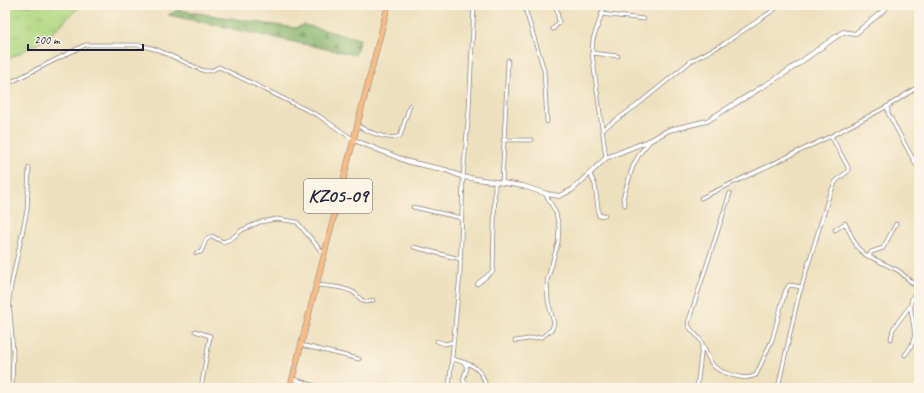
<svg xmlns="http://www.w3.org/2000/svg" width="924" height="393" font-family="Caveat,sans-serif">
<style>
.grass{fill:url(#grass-tufts);stroke:#697d5f}
.forest{fill:url(#forest-firs);stroke:#576d56}
.lines{fill:none;stroke-linecap:round;stroke-linejoin:round}
.minor-casing{stroke:#88817c;stroke-width:4.5}
.tertiary-casing{stroke:#88817c;stroke-width:5.5}
.primary-casing{stroke:#88817c;stroke-width:6}
.minor{stroke:#fff;stroke-width:3}
.tertiary{stroke:#fff;stroke-width:4}
.primary{stroke:#f7bd88;stroke-width:5}
.labels{text-anchor:middle;dominant-baseline:central;stroke-width:4;stroke-linejoin:round;paint-order:stroke}
.shield{fill:#fcf5e5;stroke:#63616e;stroke-width:1}
.shield-label{font-size:19px;font-weight:bold;fill:#22223b}
</style>
<defs>
<pattern id="grass-tufts" width="24" height="20" patternUnits="userSpaceOnUse"><rect width="24" height="20" fill="#b0d883"/><path d="M3 7l-1-3M5 7V3M7 7l1-3M15 17l-1-3M17 17v-4M19 17l1-3" fill="none" stroke="#97b972"/></pattern>
<pattern id="forest-firs" width="22" height="20" patternUnits="userSpaceOnUse"><rect width="22" height="20" fill="#8cb871"/><path d="M5 1l3.5 6h-7zM16 11l3.5 6h-7z" fill="#72955e"/></pattern>
</defs>
<rect width="100%" height="100%" fill="#fcf5e5"/>
<filter id="ink" filterUnits="userSpaceOnUse"><feTurbulence type="fractalNoise" baseFrequency=".025" numOctaves="2"/><feDisplacementMap in="SourceGraphic" scale="8" xChannelSelector="R" yChannelSelector="G"/><feConvolveMatrix kernelMatrix="1 2 1 2 8 2 1 2 1" color-interpolation-filters="sRGB"/></filter>
<filter id="wash" filterUnits="userSpaceOnUse"><feTurbulence type="fractalNoise" baseFrequency=".012" numOctaves="4" result="noise"/><feDisplacementMap in="SourceGraphic" scale="16" xChannelSelector="R" yChannelSelector="G"/><feGaussianBlur stdDeviation="0.9" result="paint"/><feColorMatrix in="noise" values="0 0 0 0 0 0 0 0 0 0 0 0 0 0 0 0 0 1.4 0 .05"/><feComposite in="paint" operator="in"/></filter>
<g filter="url(#wash)">
<rect width="100%" height="100%" fill="#eee0be"/>
<!-- grass -->
<path class="grass" d="M 5,5 L 81,5 L 46,39 L 5,61 Z"/>
<!-- forest -->
<path class="forest" d="M 178,10 L 295,28 L 304,25 L 360,39 L 355,55 L 168,15 Z"/>
</g>
<g filter="url(#ink)">
<g class="lines">
<defs>
<path id="minor" d="M 524,5 L 544,70 L 547,122
M 605,5 L 593,39 L 592,53 L 606,158
M 601,14 L 644,19
M 553,29 L 559,22 L 556,5
M 592,53 L 618,56
M 5,85 L 85,45 L 140,45 L 158,50 L 204,71 L 211,71 L 219,67 L 319,116 L 354,140
M 888,106 L 888,113 L 919,170
M 358,126 C 368,132 389,141 400,136 L 410,105
M 603,129 L 636,106 L 691,61 L 725,43 L 781,5
M 503,140 L 532,140
M 590,174 L 595,185 L 599,216 L 605,215
M 502,183 L 508,60
M 730,193 L 688,323 C 689,331 699,335 702,343 C 711,365 711,369 735,376 C 743,378 748,379 756,375 L 772,340 L 785,292 L 789,285 L 802,287
M 701,198 L 831,136 L 888,106 L 919,86
M 625,205 L 623,198 L 633,166 L 640,153 L 651,140
M 413,207 L 462,218
M 835,230 L 845,223 L 857,247 L 864,254 L 899,271 L 919,289
M 414,247 L 460,259
M 196,253 L 201,252 L 206,240 L 212,236 L 223,242 L 231,239 L 242,230 L 260,222 L 277,219 L 297,222 L 323,253
M 869,257 L 871,252 L 883,248 L 896,224
M 477,284 L 493,271 L 495,182
M 316,285 C 327,286 342,286 353,292 C 361,297 362,306 373,300
M 195,331 L 210,336 L 201,388
M 891,339 L 893,329 L 910,306
M 437,341 L 445,344 L 453,342
M 515,341 L 542,337 L 552,329 L 554,323 L 548,301 L 547,281 L 558,243 L 559,227 L 556,213 L 545,193
M 301,345 L 359,359
M 905,355 C 909,350 913,345 914,338 C 917,323 902,301 919,290
M 452,359 C 467,363 479,365 485,382 L 484,386 L 480,388
M 464,362 L 467,368 L 463,380 L 469,388
M 293,379 L 322,388
M 779,383 L 798,298 L 829,196 L 836,181 L 848,171 L 848,167 L 831,136
M 12,388 L 13,351 L 9,300 L 11,286 L 27,210 L 29,168
M 449,388 L 460,274 L 463,177 L 469,110 L 474,5
M 697,388 L 702,346"/>
<path id="tertiary" d="M 354,140 L 409,162 L 446,170 L 463,177 L 523,186 L 547,194 L 559,196 L 572,190 L 606,158 L 651,140 L 669,130 L 707,121 L 788,71 L 837,36 L 843,32 L 855,34 L 890,5"/>
<path id="primary" d="M 290,388 C 322,260 356,133 388,5"/>
</defs>
<!-- minor casing -->
<use href="#minor" class="minor-casing"/>
<!-- tertiary casing -->
<use href="#tertiary" class="tertiary-casing"/>
<!-- primary casing -->
<use href="#primary" class="primary-casing"/>
<!-- minor -->
<use href="#minor" class="minor"/>
<!-- tertiary -->
<use href="#tertiary" class="tertiary"/>
<!-- primary -->
<use href="#primary" class="primary"/>
</g>
</g>
<g class="labels">
<!-- shield labels -->
<rect class="shield" x="304" y="179" width="68" height="34" rx="3"/>
<g class="shield-label">
<text x="338" y="196">KZ05-09</text>
</g>
</g>
<!-- margin -->
<rect width="924" height="393" fill="none" stroke="#fcf5e5" stroke-width="20"/>
<!-- scale -->
<path d="M28 44v6h115v-6" fill="none" stroke="#22223b" stroke-width="2"/>
<text x="34" y="44" font-size="12" fill="#22223b" stroke="#fcf5e5" stroke-width="3" paint-order="stroke">200 m</text>
</svg>
